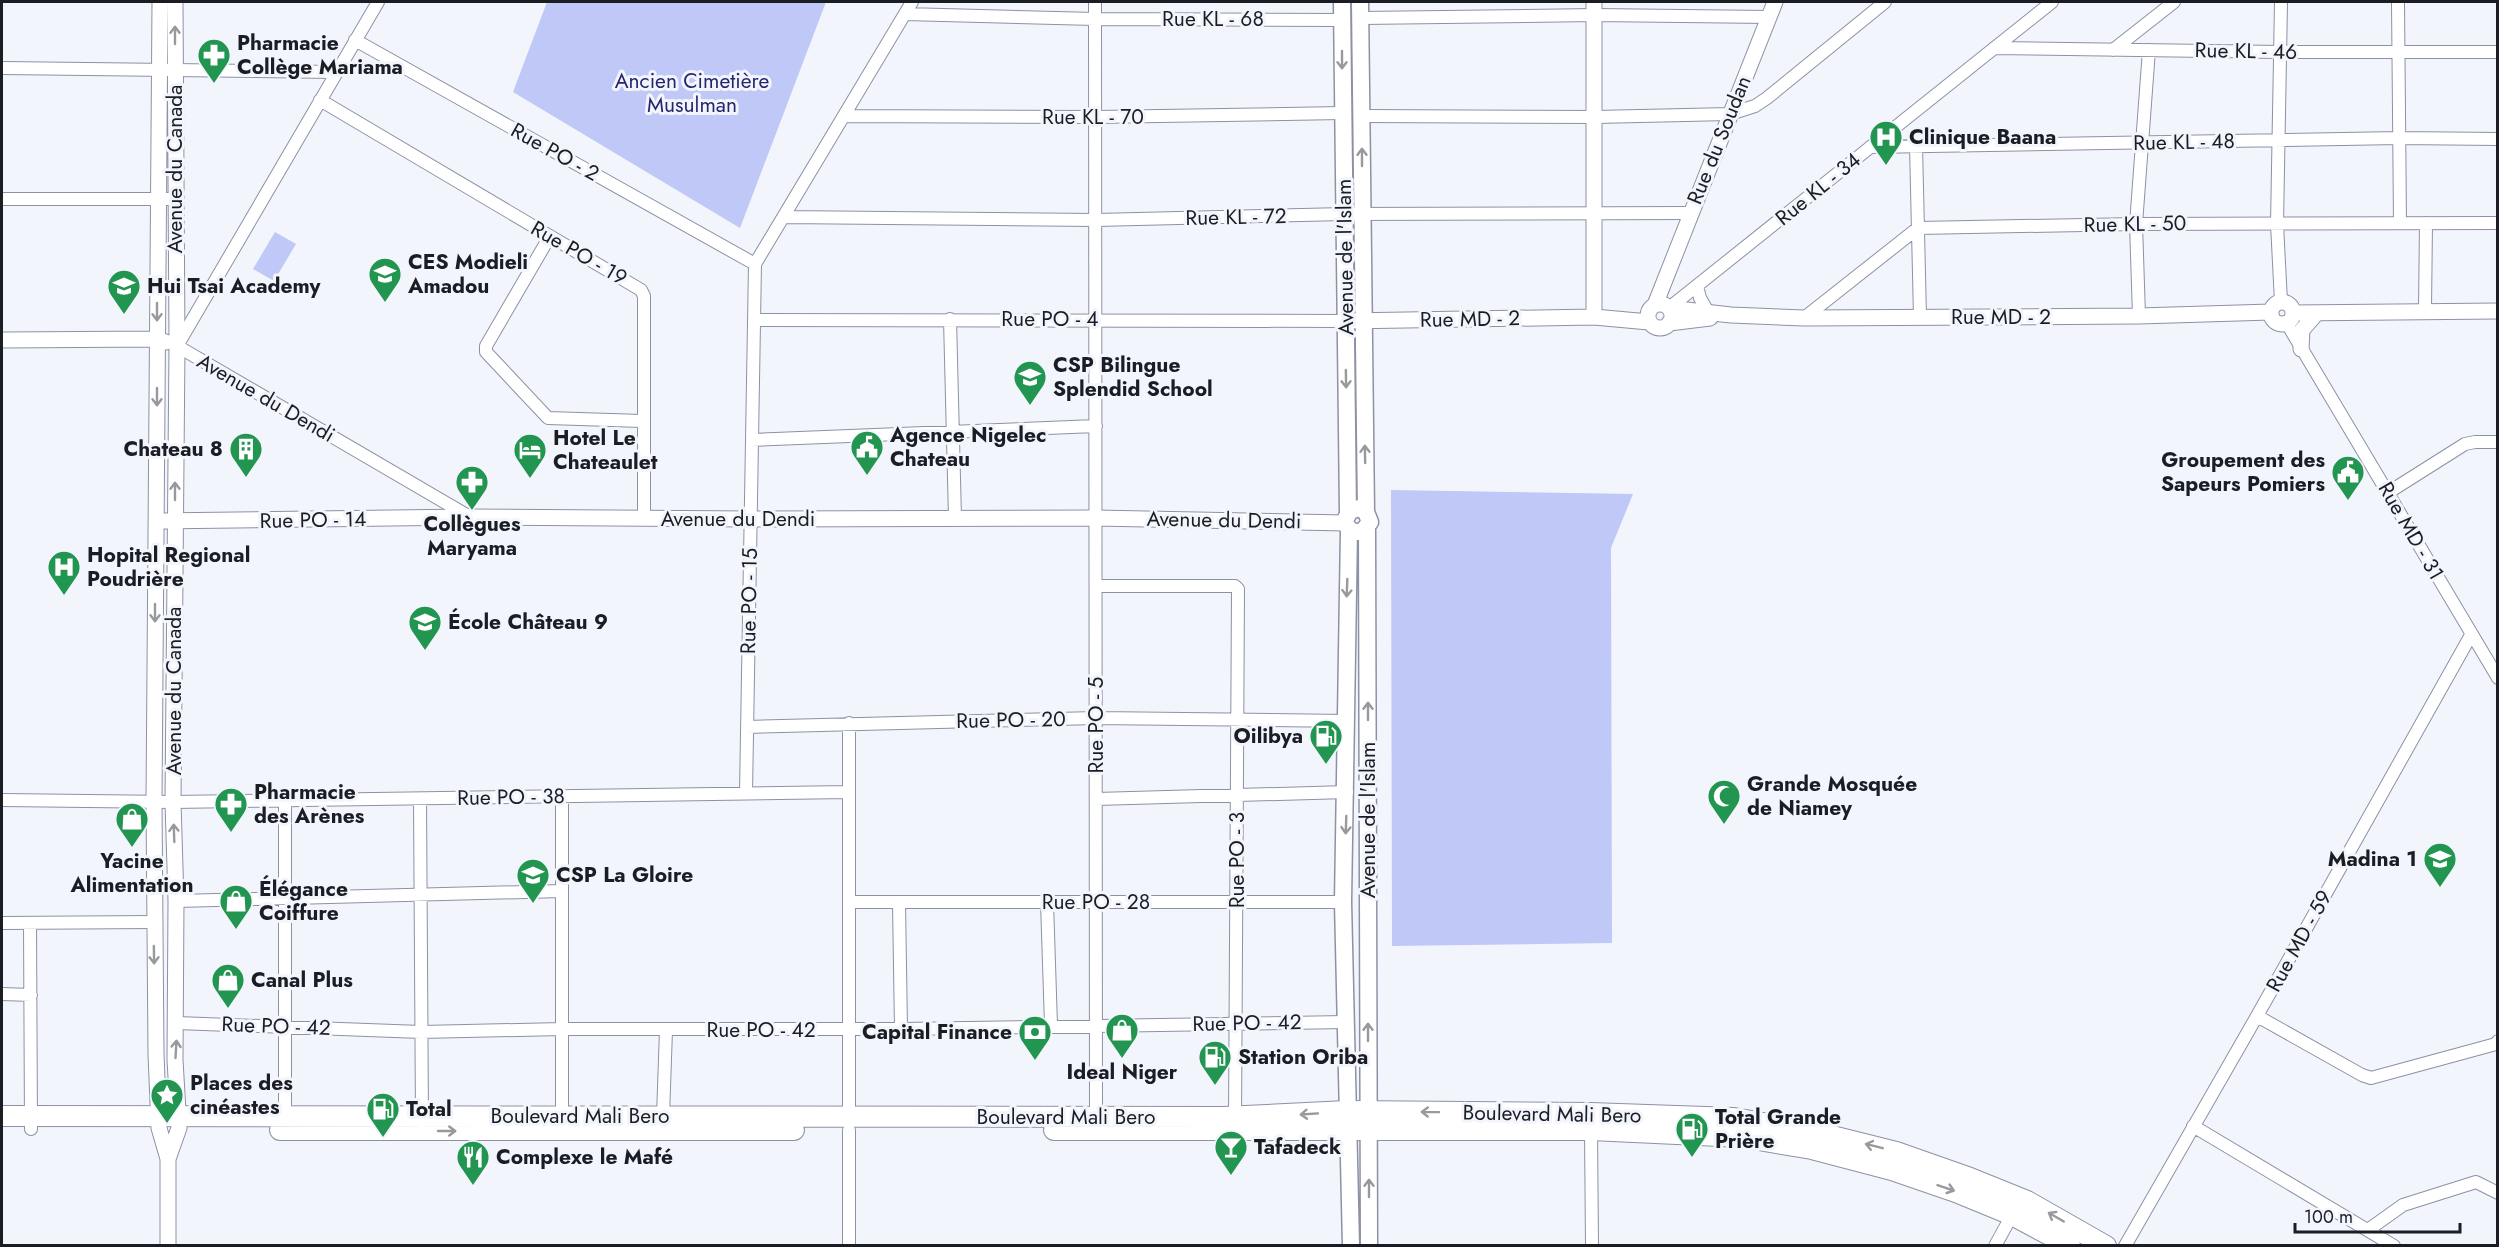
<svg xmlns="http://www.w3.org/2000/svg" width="2499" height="1247" font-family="Jost,sans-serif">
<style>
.green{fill:#bfc8f7}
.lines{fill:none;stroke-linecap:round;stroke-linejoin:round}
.minor-casing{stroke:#8d91a4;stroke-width:14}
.tertiary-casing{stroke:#8d91a4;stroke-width:17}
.secondary-casing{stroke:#8d91a4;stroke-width:19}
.primary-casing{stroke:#8d91a4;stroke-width:22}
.minor{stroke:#fff;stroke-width:12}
.tertiary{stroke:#fff;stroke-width:15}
.secondary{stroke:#fff;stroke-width:16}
.primary{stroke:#fff;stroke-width:20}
.oneway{stroke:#98999c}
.labels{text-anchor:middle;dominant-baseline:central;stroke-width:6;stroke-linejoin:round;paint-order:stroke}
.street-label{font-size:21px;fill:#1b1d24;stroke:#f3f5fd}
.poi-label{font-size:21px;font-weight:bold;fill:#1b1d24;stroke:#f3f5fd;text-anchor:start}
.park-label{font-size:21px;fill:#25266f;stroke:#f3f5fd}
</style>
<rect width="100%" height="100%" fill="#f3f5fd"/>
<!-- green -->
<path class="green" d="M 547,2 L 826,2 L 740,228 L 513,92 Z
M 275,232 L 296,244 L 274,281 L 253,269 Z
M 1391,490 L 1633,494 L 1611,548 L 1612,943 L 1392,946 Z"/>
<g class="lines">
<defs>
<path id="minor" d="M 378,2 L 177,346 L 470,517
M 1095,2 L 1096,1123
M 2281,2 L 2277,224 L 2281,302
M 2398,2 L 2400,223
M 905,14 L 1095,19 L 1342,20
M 1361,18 L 1595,15 L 1769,17
M 355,40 L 755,264
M 1994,48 L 2280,52 L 2498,52
M 2113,50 L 2174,2
M 2,68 L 337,72
M 320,100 L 641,290 L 644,296 L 644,518
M 844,116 L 1096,117 L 1343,113
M 1362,116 L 1595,117 L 1730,114 L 1755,106 L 1767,98 L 1885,2
M 1916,145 L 1920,317
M 1870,147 L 2399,138 L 2498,139
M 2,199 L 168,199
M 783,217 L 1096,220 L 1344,214 L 1690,213
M 550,236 L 486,346 L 486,352 L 548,418 L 642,421
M 755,264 L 912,2
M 1697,286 L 1700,298 L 1708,312
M 1669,308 L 2052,2
M 2425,310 L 2426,223
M 2139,316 L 2136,224 L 2149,50
M 1804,318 L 1918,228 L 2136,224 L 2498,223
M 950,319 L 955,518
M 754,320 L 1346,321
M 2286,322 L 2498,678
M 752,440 L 1096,426
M 2389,492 L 2465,444 L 2475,442 L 2498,442
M 1096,586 L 1235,586 L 1238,589 L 1235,1123
M 747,727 L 1096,718 L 1347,721
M 746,793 L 755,264
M 562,796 L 562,1115
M 420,799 L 422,1122
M 1096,799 L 1347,792
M 2,800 L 173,802 L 849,792
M 285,801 L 285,1116
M 176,901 L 562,891
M 849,902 L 1343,902
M 899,902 L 901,1029
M 1047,902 L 1051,1025
M 2,923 L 154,922
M 30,923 L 31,1129
M 2,994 L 31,995
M 2257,1016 L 2362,1075 L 2371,1078 L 2496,1044 L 2498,1041
M 177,1023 L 421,1032 L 562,1029 L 901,1029 L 1346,1022
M 663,1116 L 666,1030
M 849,1117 L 849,723
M 2193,1126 L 2394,1246
M 1591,1130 L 1592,1246
M 2368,1230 L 2403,1205 L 2476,1182 L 2498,1193
M 849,1246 L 849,1130
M 1995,1246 L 2012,1215
M 2125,1246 L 2257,1016 L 2471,635"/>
<path id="tertiary" d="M 160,2 L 154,802 L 156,1054 L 159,1128 L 168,1159 L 168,1246
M2271 313a11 11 0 1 1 22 0a11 11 0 1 1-22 0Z
M1648 316a12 12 0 1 1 24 0a12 12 0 1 1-24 0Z
M 1655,305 L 1775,2
M 1669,308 L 1731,315 L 1804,318 L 2139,316 L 2271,312
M 2293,313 L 2498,311
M 1594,317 L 1594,2
M 1346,321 L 1594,317 L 1649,322
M 1669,323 L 1710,318
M 2,340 L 157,339 L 166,342
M 2301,349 L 2302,330 L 2317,313
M 156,521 L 470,517 L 750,519 L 1096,518 L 1346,523
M 168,1159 L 179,1128 L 175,1060 L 176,901 L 173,802 L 177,346 L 175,2"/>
<path id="secondary" d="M 1342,2 L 1348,513
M 1360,2 L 1366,512 L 1370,522 L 1363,531 C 1353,534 1347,530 1345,520 L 1350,511 L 1359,508 L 1366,512
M 1367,528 L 1369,1246
M 1349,529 L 1343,902 L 1351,1246"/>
<path id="primary" d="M 2,1116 L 1224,1117 L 1347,1111 L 1590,1113 L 1734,1118 L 1816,1132 L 1896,1152 L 1970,1178 L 2027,1201 L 2106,1246
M 280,1130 L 794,1130
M 1054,1130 L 1591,1130 L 1741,1137 L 1812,1149 L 1892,1170 L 1956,1192 L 2012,1215 L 2070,1246"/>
</defs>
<!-- minor casing -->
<use href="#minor" class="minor-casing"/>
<!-- tertiary casing -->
<use href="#tertiary" class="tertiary-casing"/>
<!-- secondary casing -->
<use href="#secondary" class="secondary-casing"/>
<!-- primary casing -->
<use href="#primary" class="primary-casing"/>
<!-- minor -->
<use href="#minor" class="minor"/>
<!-- tertiary -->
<use href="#tertiary" class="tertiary"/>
<!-- secondary -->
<use href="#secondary" class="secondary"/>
<!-- primary -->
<use href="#primary" class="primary"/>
</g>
<!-- one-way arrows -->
<defs><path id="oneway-shaft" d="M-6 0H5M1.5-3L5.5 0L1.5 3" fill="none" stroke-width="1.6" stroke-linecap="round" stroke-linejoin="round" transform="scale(1.5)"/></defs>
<g class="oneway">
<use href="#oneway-shaft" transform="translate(175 35) rotate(-90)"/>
<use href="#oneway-shaft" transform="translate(1342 60) rotate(90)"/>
<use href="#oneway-shaft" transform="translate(1362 157) rotate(-90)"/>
<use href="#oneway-shaft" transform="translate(157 312) rotate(90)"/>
<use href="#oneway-shaft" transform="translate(1346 379) rotate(89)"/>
<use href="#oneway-shaft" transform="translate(157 397) rotate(90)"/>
<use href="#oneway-shaft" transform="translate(1365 454) rotate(-91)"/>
<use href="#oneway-shaft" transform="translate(175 491) rotate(-90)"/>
<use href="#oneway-shaft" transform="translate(1347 588) rotate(92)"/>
<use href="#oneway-shaft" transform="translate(155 613) rotate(90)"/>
<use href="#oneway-shaft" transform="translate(1368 711) rotate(-90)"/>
<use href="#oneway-shaft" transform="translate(1346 825) rotate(92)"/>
<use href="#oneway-shaft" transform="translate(174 833) rotate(-92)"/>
<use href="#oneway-shaft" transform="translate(154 955) rotate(89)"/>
<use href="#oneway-shaft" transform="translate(1368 1032) rotate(-90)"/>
<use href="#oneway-shaft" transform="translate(176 1049) rotate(-87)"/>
<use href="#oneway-shaft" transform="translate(1430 1112) rotate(-179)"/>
<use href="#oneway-shaft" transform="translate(1309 1114) rotate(176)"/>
<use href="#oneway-shaft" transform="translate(447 1131)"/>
<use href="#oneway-shaft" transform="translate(1874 1146) rotate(-166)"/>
<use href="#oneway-shaft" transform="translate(1369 1188) rotate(-90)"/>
<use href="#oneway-shaft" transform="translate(1946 1188) rotate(19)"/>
<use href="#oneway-shaft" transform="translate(2056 1217) rotate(-150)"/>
</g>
<!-- icons -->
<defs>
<symbol id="pharmacy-pin" viewBox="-11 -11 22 30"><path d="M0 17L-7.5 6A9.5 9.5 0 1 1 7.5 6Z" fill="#229550" stroke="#f3f5fd"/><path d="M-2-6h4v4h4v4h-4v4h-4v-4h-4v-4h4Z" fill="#fff"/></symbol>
<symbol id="hospital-pin" viewBox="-11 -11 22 30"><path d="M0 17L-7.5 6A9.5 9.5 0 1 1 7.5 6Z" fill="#229550" stroke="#f3f5fd"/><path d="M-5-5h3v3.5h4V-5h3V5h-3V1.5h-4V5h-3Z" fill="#fff"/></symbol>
<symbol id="school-pin" viewBox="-11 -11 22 30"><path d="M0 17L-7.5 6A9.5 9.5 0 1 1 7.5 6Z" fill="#229550" stroke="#f3f5fd"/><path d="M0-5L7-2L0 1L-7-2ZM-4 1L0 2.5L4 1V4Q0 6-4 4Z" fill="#fff"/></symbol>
<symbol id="university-pin" viewBox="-11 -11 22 30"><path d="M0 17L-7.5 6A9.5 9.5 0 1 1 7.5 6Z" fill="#229550" stroke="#f3f5fd"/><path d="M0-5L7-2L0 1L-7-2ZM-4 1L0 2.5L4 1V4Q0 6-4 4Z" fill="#fff"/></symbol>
<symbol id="civic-pin" viewBox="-11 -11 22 30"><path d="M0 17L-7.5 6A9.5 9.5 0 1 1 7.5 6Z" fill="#229550" stroke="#f3f5fd"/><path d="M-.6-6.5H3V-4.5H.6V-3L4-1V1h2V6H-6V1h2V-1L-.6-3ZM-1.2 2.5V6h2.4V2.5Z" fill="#fff"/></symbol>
<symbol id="building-pin" viewBox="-11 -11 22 30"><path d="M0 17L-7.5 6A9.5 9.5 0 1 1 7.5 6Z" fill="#229550" stroke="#f3f5fd"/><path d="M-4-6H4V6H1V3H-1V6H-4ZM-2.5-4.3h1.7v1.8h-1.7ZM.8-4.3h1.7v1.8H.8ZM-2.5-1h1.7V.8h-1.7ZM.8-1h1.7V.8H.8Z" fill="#fff"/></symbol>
<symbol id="hotel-pin" viewBox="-11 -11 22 30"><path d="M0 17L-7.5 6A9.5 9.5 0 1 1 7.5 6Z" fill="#229550" stroke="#f3f5fd"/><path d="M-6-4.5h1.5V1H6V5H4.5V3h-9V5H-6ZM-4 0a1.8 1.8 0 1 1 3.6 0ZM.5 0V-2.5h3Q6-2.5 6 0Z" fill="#fff"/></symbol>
<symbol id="fuel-pin" viewBox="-11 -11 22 30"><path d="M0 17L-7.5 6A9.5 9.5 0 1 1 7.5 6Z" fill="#229550" stroke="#f3f5fd"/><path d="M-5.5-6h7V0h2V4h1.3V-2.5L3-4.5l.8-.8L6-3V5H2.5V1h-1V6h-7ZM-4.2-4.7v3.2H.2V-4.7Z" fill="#fff"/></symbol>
<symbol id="mosque-pin" viewBox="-11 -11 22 30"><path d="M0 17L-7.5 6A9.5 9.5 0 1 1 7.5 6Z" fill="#229550" stroke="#f3f5fd"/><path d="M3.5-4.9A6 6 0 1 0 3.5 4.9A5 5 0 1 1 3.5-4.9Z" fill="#fff"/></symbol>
<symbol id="shop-pin" viewBox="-11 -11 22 30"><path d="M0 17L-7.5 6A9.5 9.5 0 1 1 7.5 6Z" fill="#229550" stroke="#f3f5fd"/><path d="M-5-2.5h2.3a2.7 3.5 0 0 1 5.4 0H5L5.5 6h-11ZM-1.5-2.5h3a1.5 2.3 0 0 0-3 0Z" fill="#fff"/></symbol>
<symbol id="bank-pin" viewBox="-11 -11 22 30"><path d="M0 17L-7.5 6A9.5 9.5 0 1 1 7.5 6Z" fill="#229550" stroke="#f3f5fd"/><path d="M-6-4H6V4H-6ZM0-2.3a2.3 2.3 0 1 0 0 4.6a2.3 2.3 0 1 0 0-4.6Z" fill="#fff"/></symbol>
<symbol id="sight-pin" viewBox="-11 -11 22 30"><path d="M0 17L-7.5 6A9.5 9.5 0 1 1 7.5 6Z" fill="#229550" stroke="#f3f5fd"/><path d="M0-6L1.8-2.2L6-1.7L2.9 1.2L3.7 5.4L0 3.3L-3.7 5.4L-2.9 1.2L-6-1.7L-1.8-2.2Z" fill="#fff"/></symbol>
<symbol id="bar-pin" viewBox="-11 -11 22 30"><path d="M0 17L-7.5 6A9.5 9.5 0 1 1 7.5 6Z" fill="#229550" stroke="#f3f5fd"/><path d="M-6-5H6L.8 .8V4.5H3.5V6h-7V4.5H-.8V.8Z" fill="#fff"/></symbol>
<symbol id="restaurant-pin" viewBox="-11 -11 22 30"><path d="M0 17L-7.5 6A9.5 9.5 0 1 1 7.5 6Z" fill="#229550" stroke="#f3f5fd"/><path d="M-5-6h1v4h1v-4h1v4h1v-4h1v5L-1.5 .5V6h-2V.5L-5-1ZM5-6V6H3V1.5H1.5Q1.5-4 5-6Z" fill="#fff"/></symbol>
</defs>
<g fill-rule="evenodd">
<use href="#pharmacy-pin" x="195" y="36" width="38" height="52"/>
<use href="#hospital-pin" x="1867" y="118" width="38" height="52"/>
<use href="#school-pin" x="366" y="255" width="38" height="52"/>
<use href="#university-pin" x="105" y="267" width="38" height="52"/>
<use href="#school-pin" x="1011" y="358" width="38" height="52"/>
<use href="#civic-pin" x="848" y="428" width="38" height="52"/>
<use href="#building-pin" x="227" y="430" width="38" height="52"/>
<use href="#hotel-pin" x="511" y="431" width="38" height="52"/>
<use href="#civic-pin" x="2329" y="453" width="38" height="52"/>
<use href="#pharmacy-pin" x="453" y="463" width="38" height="52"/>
<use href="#hospital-pin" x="45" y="548" width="38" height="52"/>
<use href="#school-pin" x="406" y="603" width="38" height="52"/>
<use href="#fuel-pin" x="1307" y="717" width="38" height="52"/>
<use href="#mosque-pin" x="1705" y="777" width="38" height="52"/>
<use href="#pharmacy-pin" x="212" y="785" width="38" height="52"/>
<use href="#shop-pin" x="113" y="800" width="38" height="52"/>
<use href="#school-pin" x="2421" y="840" width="38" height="52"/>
<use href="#school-pin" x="514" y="856" width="38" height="52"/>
<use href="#shop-pin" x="217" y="882" width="38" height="52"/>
<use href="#shop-pin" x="209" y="961" width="38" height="52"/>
<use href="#shop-pin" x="1103" y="1011" width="38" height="52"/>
<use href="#bank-pin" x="1016" y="1013" width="38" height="52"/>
<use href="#fuel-pin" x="1196" y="1038" width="38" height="52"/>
<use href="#sight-pin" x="148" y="1076" width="38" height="52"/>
<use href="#fuel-pin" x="364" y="1090" width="38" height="52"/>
<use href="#fuel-pin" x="1673" y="1110" width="38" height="52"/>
<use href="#bar-pin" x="1212" y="1128" width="38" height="52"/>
<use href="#restaurant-pin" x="454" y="1138" width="38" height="52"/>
</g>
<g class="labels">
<!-- street labels -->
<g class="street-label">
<text x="1213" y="19">Rue KL - 68</text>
<text transform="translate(2246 51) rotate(1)">Rue KL - 46</text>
<text x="1093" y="117">Rue KL - 70</text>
<text transform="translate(1719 140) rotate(-68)">Rue du Soudan</text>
<text transform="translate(2184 142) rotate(-1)">Rue KL - 48</text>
<text transform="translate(555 152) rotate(29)">Rue PO - 2</text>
<text transform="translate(175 169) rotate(-90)">Avenue du Canada</text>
<text transform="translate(1818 189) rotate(-39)">Rue KL - 34</text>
<text transform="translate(1236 217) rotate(-1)">Rue KL - 72</text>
<text transform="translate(2135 224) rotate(-1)">Rue KL - 50</text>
<text transform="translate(579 253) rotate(30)">Rue PO - 19</text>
<text transform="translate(1345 257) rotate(-91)">Avenue de l'Islam</text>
<text x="2001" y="317">Rue MD - 2</text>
<text x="1050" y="319">Rue PO - 4</text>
<text transform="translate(1470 319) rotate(-1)">Rue MD - 2</text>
<text transform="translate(266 398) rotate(30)">Avenue du Dendi</text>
<text x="738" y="519">Avenue du Dendi</text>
<text transform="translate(313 520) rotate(-1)">Rue PO - 14</text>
<text transform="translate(1224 520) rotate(1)">Avenue du Dendi</text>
<text transform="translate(2411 531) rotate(60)">Rue MD - 31</text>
<text transform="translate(749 601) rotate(-89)">Rue PO - 15</text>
<text transform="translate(174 691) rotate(-90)">Avenue du Canada</text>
<text transform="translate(1011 720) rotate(-1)">Rue PO - 20</text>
<text transform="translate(1096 725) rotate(-90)">Rue PO - 5</text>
<text transform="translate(511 797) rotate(-1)">Rue PO - 38</text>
<text transform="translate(1368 820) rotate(-90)">Avenue de l'Islam</text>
<text transform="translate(1237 860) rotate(-90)">Rue PO - 3</text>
<text x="1096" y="902">Rue PO - 28</text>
<text transform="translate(2299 941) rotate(-61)">Rue MD - 59</text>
<text transform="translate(1247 1023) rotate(-1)">Rue PO - 42</text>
<text transform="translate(276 1026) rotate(2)">Rue PO - 42</text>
<text x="761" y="1030">Rue PO - 42</text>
<text transform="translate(1552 1114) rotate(1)">Boulevard Mali Bero</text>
<text x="580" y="1116">Boulevard Mali Bero</text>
<text x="1066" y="1117">Boulevard Mali Bero</text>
</g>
<!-- poi labels -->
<g class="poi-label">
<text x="237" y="43">Pharmacie<tspan x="237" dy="24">Collège Mariama</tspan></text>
<text x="1909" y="137">Clinique Baana</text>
<text x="408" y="262">CES Modieli<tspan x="408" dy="24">Amadou</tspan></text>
<text x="147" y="286">Hui Tsai Academy</text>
<text x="1053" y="365">CSP Bilingue<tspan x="1053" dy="24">Splendid School</tspan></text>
<text x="890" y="435">Agence Nigelec<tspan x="890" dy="24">Chateau</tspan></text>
<text x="553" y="438">Hotel Le<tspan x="553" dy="24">Chateaulet</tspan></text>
<text x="223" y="449" text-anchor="end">Chateau 8</text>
<text x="2325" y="460" text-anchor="end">Groupement des<tspan x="2325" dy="24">Sapeurs Pomiers</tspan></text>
<text x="472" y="524" text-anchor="middle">Collègues<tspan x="472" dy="24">Maryama</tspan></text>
<text x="87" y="555">Hopital Regional<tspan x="87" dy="24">Poudrière</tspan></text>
<text x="448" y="622">École Château 9</text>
<text x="1303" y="736" text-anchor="end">Oilibya</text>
<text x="1747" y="784">Grande Mosquée<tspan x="1747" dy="24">de Niamey</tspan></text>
<text x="254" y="792">Pharmacie<tspan x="254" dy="24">des Arènes</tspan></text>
<text x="2417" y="859" text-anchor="end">Madina 1</text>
<text x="132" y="861" text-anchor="middle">Yacine<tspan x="132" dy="24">Alimentation</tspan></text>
<text x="556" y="875">CSP La Gloire</text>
<text x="259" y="889">Élégance<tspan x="259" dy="24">Coiffure</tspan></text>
<text x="251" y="980">Canal Plus</text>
<text x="1012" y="1032" text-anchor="end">Capital Finance</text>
<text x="1238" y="1057">Station Oriba</text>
<text x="1122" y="1072" text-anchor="middle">Ideal Niger</text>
<text x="190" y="1083">Places des<tspan x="190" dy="24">cinéastes</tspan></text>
<text x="406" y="1109">Total</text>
<text x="1715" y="1117">Total Grande<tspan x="1715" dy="24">Prière</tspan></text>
<text x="1254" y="1147">Tafadeck</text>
<text x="496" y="1157">Complexe le Mafé</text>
</g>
<!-- park labels -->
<g class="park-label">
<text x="692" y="81">Ancien Cimetière<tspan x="692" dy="24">Musulman</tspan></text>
</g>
</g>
<!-- border -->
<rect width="2499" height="1247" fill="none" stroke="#1b1d24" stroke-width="6"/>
<!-- scale -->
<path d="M2295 1223v9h165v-9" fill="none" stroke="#1b1d24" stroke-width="3"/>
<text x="2304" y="1223" font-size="18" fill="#1b1d24" stroke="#f3f5fd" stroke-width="4.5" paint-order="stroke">100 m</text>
</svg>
